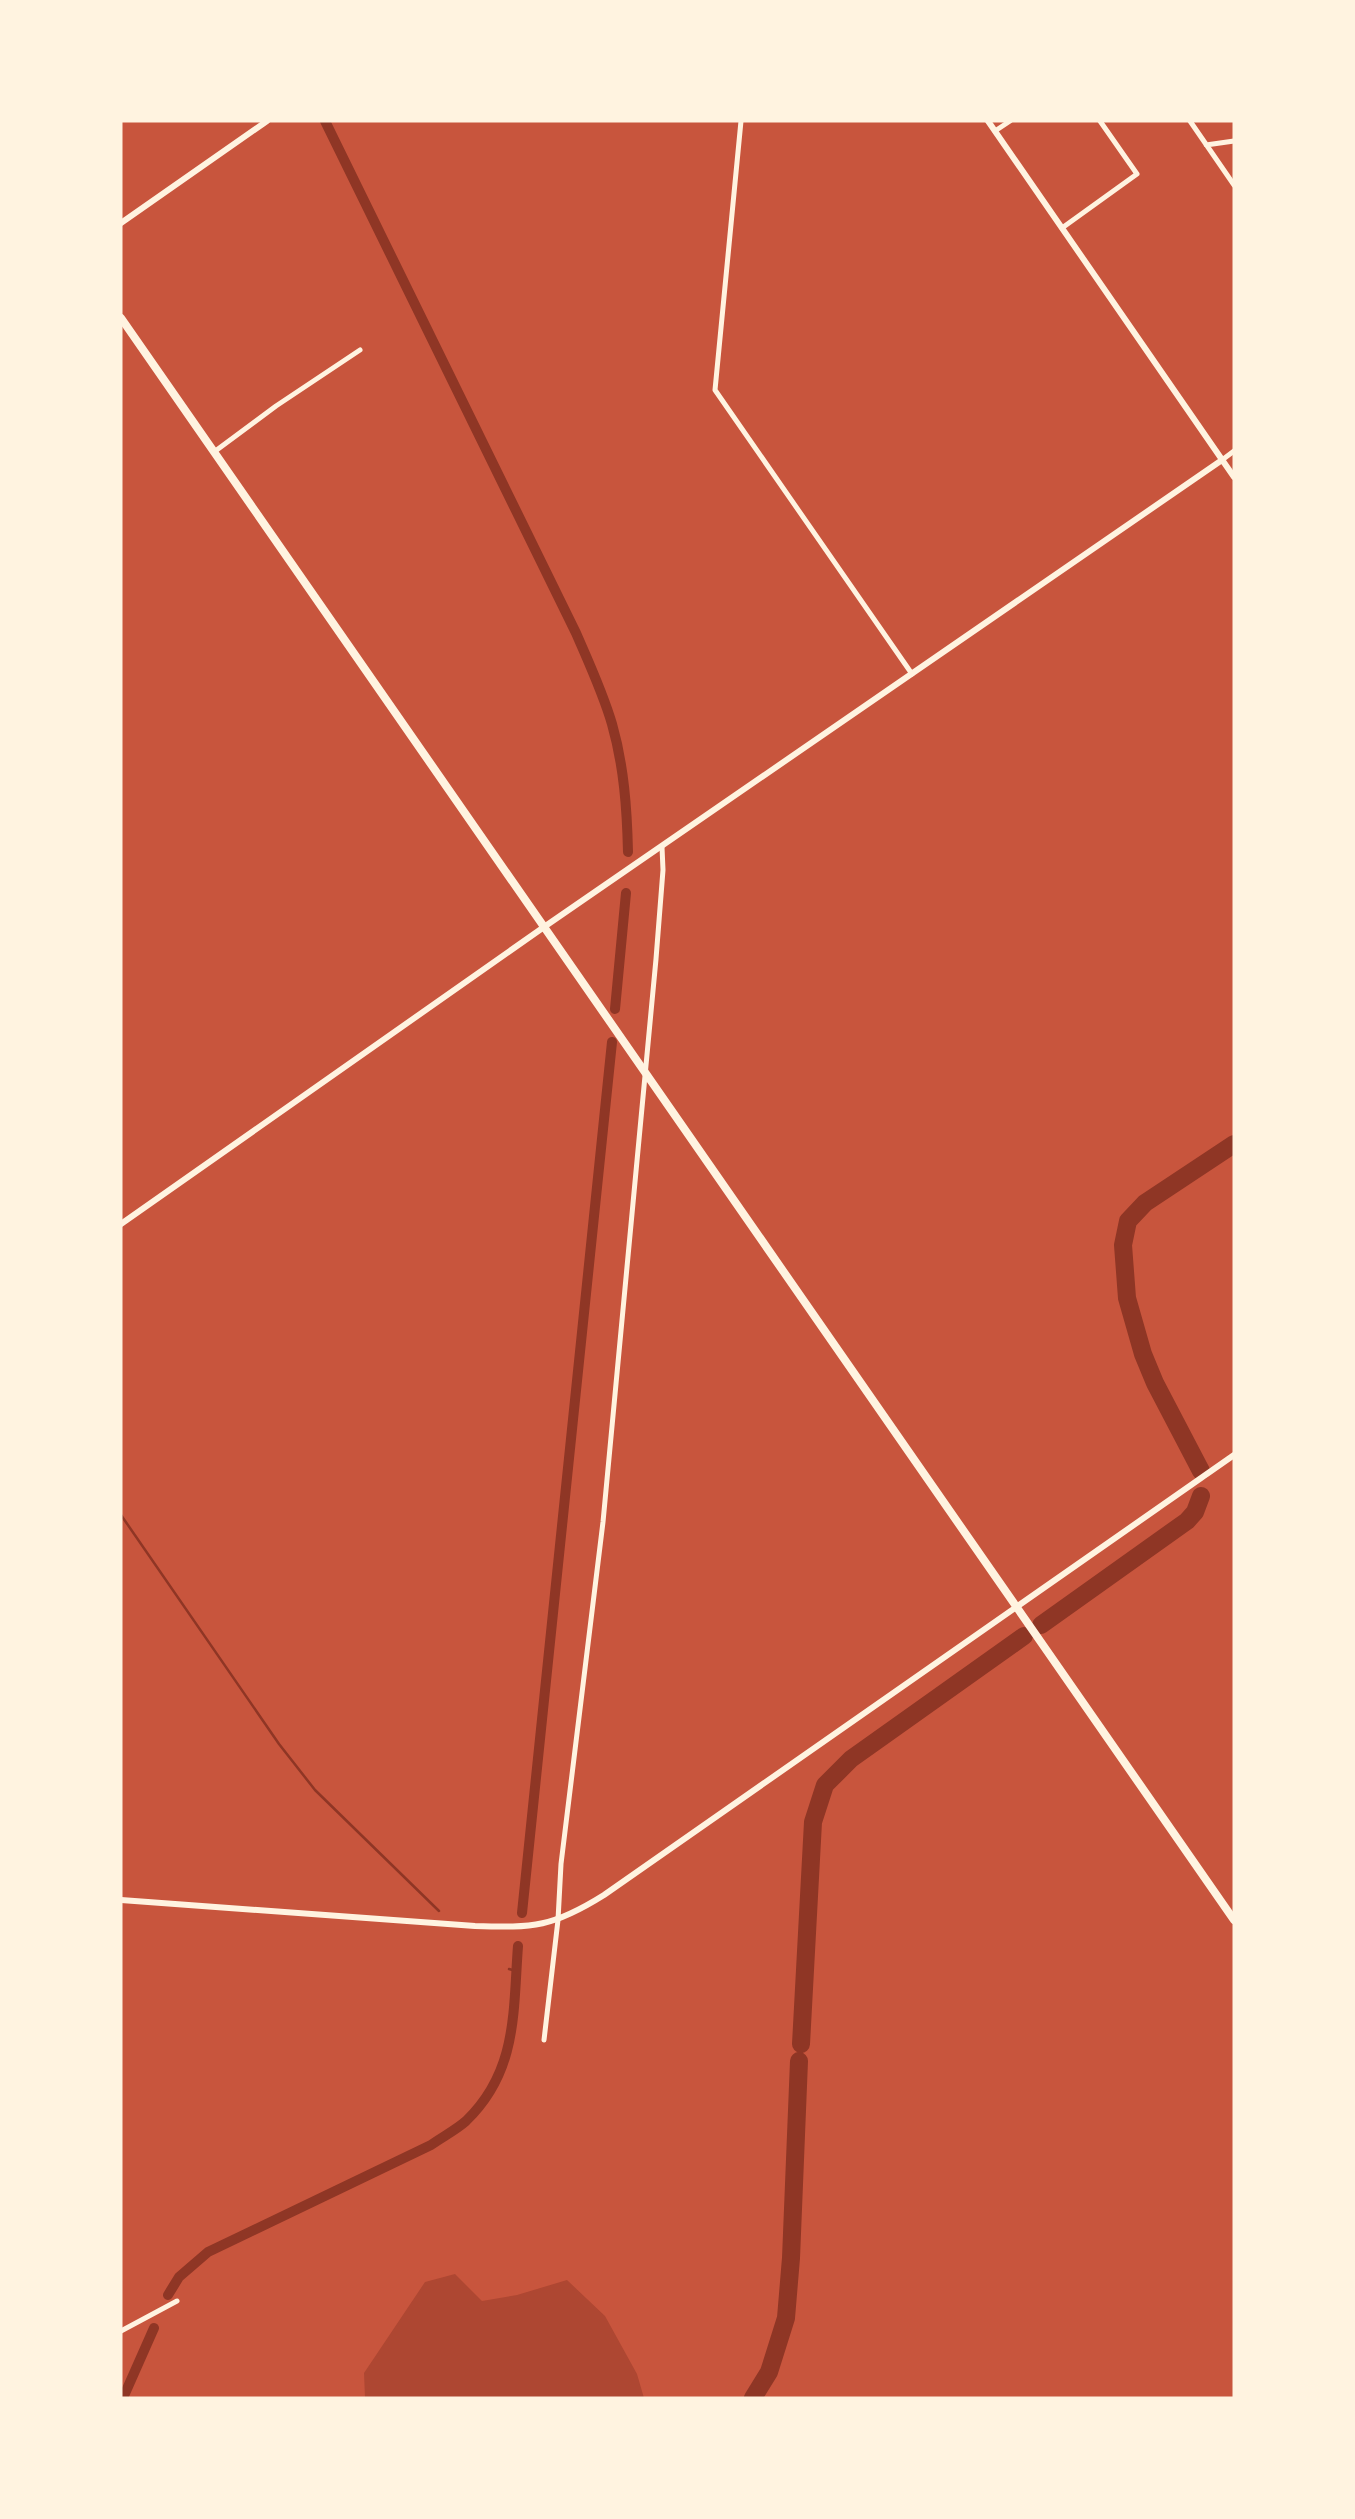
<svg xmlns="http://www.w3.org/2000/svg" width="1355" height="2519" font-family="Arial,sans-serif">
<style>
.green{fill:#ae4732}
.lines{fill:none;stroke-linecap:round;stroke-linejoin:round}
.stream{stroke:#8f3625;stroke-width:2.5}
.canal{stroke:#8f3625;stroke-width:10}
.river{stroke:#8f3625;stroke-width:18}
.minor{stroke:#fff3e0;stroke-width:5}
.tertiary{stroke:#fff3e0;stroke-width:6}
.primary{stroke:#fff3e0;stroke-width:8}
</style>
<rect width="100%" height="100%" fill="#c8553d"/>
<!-- green -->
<path class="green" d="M 455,2274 L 482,2301 L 517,2295 L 567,2280 L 605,2316 L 637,2374 L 644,2398 L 365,2398 L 364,2373 L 425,2282 Z"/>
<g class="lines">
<!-- stream -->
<path class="stream" d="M 121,1515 L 279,1744 L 315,1790 L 439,1911
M 509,1969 L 516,1971"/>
<!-- canal -->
<path class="canal" d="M 325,121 L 576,633 C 589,663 603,693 612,724 C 624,766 627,809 628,852
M 615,1009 L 626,893
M 522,1913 L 612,1042
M 168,2295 L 179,2277 L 208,2252 L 431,2145 C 442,2137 456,2130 466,2121 C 518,2071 513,2011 518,1946
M 123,2398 L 154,2328"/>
<!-- river -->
<path class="river" d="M 1201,1471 L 1155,1383 L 1143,1354 L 1127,1298 L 1123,1245 L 1128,1221 L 1145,1203 L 1234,1144
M 1041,1625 L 1187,1521 L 1195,1512 L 1201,1496
M 801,2044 L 813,1822 L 825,1785 L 851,1759 L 1024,1636
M 753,2398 L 769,2372 L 786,2318 L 791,2258 L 799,2061"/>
<!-- minor -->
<path class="minor" d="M 741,121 L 715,390 L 912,674
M 1190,121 L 1234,185
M 995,131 L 1010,121
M 1206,145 L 1234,141
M 1062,228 L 1137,174 L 1100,121
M 214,452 L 276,406 L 360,350
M 1222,460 L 1234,451
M 544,2040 L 558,1920 L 561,1864 L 603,1522 L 656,959 L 663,870 L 662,847
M 121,2331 L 177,2301"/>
<!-- tertiary -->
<path class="tertiary" d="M 988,121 L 1234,477
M 121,223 L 267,121
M 121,1224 L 544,927 L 1222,460
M 121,1900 L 475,1926 C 534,1928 553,1927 604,1895 L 1234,1455"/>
<!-- primary -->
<path class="primary" d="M 121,318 L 1234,1920"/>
</g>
<!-- border -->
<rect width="1355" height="2519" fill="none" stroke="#fff3e0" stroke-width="245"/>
</svg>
